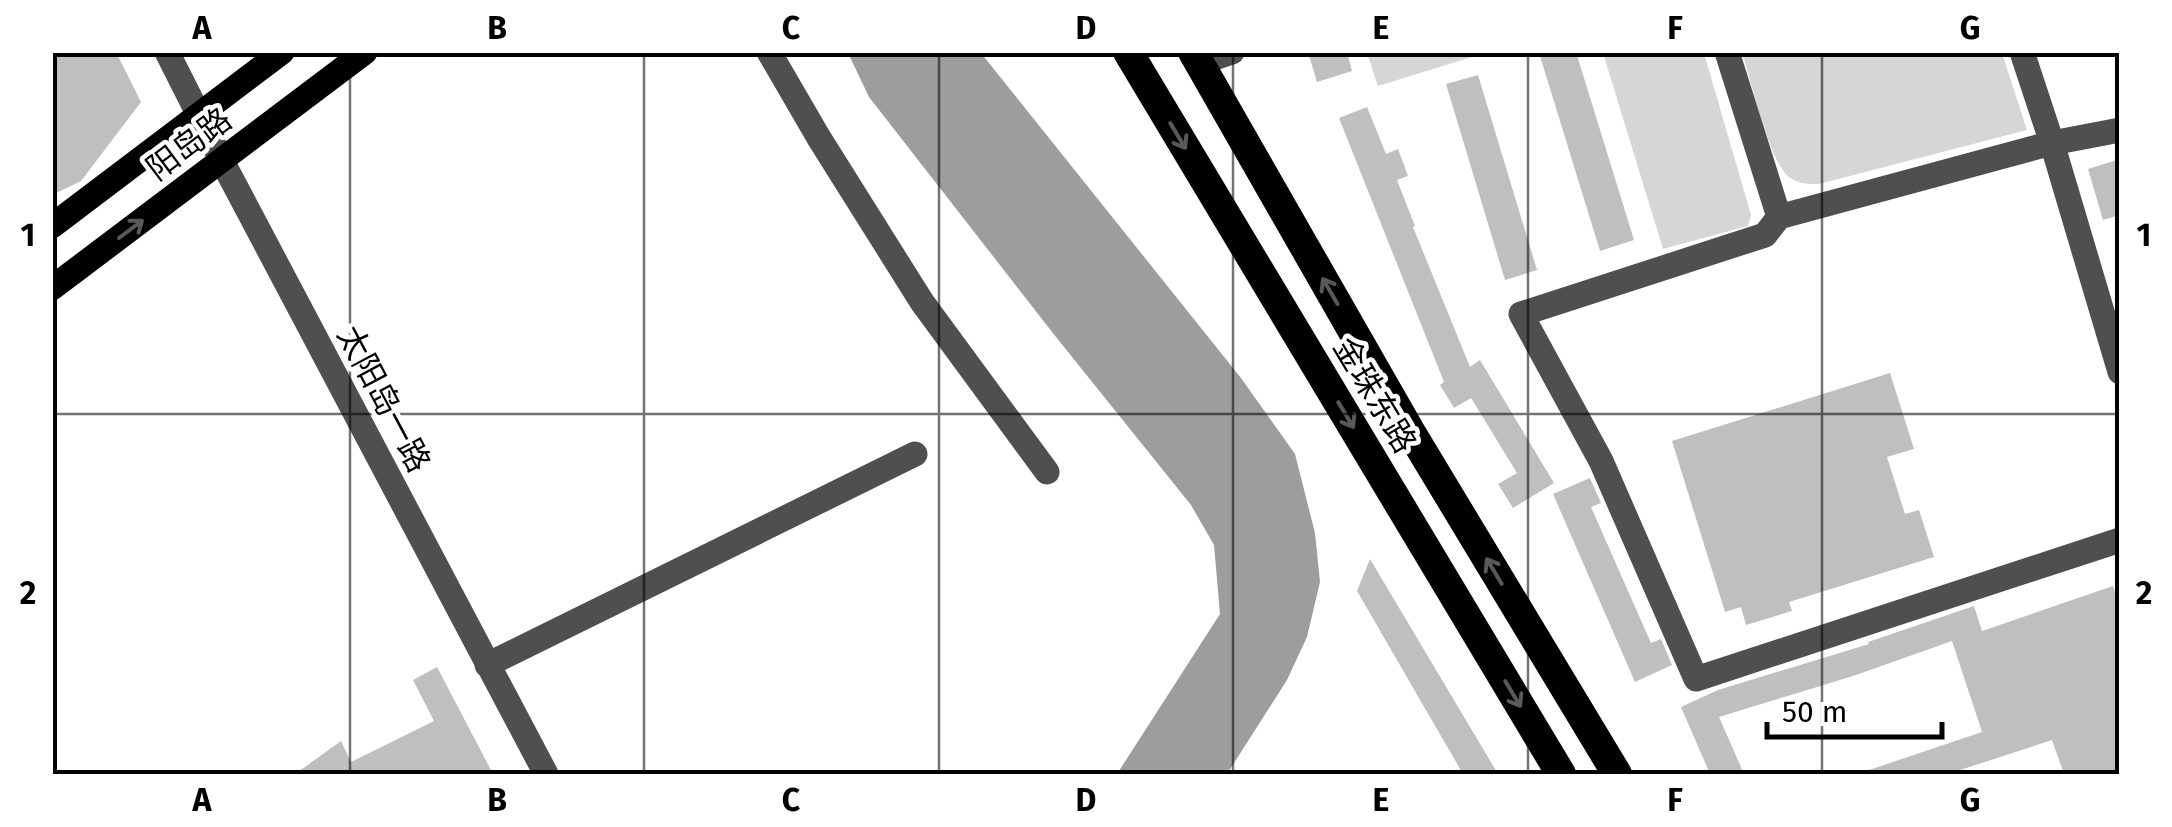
<svg xmlns="http://www.w3.org/2000/svg" width="2172" height="827" font-family="'Fira Sans','Noto Sans SC',sans-serif">
<style>
.green{fill:#d6d6d6}
.water{fill:#9d9d9d}
.building{fill:#bfbfbf}
.lines{fill:none;stroke-linecap:round;stroke-linejoin:round}
.minor{stroke:#4f4f4f;stroke-width:25}
.major{stroke:#000;stroke-width:25}
.highway{stroke:#000;stroke-width:30}
.oneway{stroke:#595959}
.grid{fill:none;stroke:#000;stroke-width:2.5;stroke-opacity:0.55}
.labels{text-anchor:middle;dominant-baseline:central;stroke-width:9;stroke-linejoin:round;paint-order:stroke}
.street-label{font-size:32px;fill:#000;stroke:#fff}
.neatline{fill:none;stroke:#000;stroke-width:4}
.grid-label{font-size:32px;text-anchor:middle;font-weight:bold;fill:#000}
</style>
<rect width="100%" height="100%" fill="#fff"/>
<!-- green -->
<path class="green" d="M 1367,53 L 1367,52 L 1485,53 L 1378,86 Z
M 1603,53 L 1704,53 L 1751,215 L 1748,226 L 1663,249 Z
M 1742,53 L 2002,53 L 2027,130 L 1819,184 C 1807,184 1798,184 1789,177 C 1769,162 1751,79 1742,53 Z"/>
<!-- water -->
<path class="water" d="M 848,53 L 981,53 L 1241,378 L 1295,454 L 1315,533 L 1320,582 L 1307,637 L 1287,680 L 1227,774 L 1117,774 L 1220,614 L 1214,545 L 1191,505 L 1056,337 L 869,97 Z"/>
<!-- building -->
<path class="building" d="M 52,52 L 116,52 L 141,102 L 81,181 L 52,195 Z
M 1308,52 L 1347,52 L 1352,71 L 1317,82 Z
M 1553,52 L 1576,52 L 1634,240 L 1600,251 L 1540,56 Z
M 1478,75 L 1537,270 L 1505,280 L 1446,84 Z
M 1367,107 L 1386,154 L 1398,149 L 1408,176 L 1397,180 L 1415,226 L 1413,227 L 1470,367 L 1480,360 L 1554,483 L 1513,508 L 1498,484 L 1517,473 L 1471,398 L 1454,408 L 1440,385 L 1444,382 L 1339,118 Z
M 2120,159 L 2120,215 L 2103,220 L 2088,169 Z
M 1890,373 L 1914,449 L 1887,457 L 1905,514 L 1919,510 L 1934,557 L 1789,602 L 1792,611 L 1746,625 L 1741,607 L 1725,612 L 1672,441 Z
M 1590,478 L 1601,503 L 1591,507 L 1651,643 L 1661,639 L 1672,665 L 1635,682 L 1553,494 Z
M 1370,559 L 1498,774 L 1463,774 L 1357,591 Z
M 2113,586 L 2120,606 L 2120,774 L 2064,774 L 2052,740 L 1948,774 L 1866,774 L 1866,771 L 1982,732 L 1952,641 L 1853,676 L 1719,717 L 1744,774 L 1710,774 L 1681,707 L 1718,690 L 1869,644 L 1868,642 L 1974,606 L 1982,631 Z
M 437,667 L 493,774 L 295,774 L 341,741 L 351,762 L 434,721 L 413,680 Z"/>
<g class="lines">
<!-- minor -->
<path class="minor" d="M 167,52 L 222,161 L 546,774
M 769,52 L 819,138 L 922,302 L 1047,472
M 1727,52 L 1779,217 L 2052,143 L 2120,372
M 2022,52 L 2052,143 L 2120,130
M 1200,63 L 1232,52
M 1779,217 L 1765,235 L 1521,314 L 1601,461 L 1696,679 L 2120,540
M 487,665 L 915,454"/>
<!-- major -->
<path class="major" d="M 52,226 L 282,52
M 52,288 L 365,52"/>
<!-- highway -->
<path class="highway" d="M 1128,52 L 1561,774
M 1193,52 L 1410,431 L 1617,774"/>
</g>
<!-- one-way arrows -->
<defs><path id="oneway-shaft" d="M-6 0H5M1.5-3L5.5 0L1.5 3" fill="none" stroke-width="1.6" stroke-linecap="round" stroke-linejoin="round" transform="scale(2.5)"/></defs>
<g class="oneway">
<use href="#oneway-shaft" transform="translate(1178 136) rotate(59)"/>
<use href="#oneway-shaft" transform="translate(131 229) rotate(-37)"/>
<use href="#oneway-shaft" transform="translate(1330 291) rotate(-120)"/>
<use href="#oneway-shaft" transform="translate(1346 415) rotate(59)"/>
<use href="#oneway-shaft" transform="translate(1494 571) rotate(-121)"/>
<use href="#oneway-shaft" transform="translate(1513 694) rotate(59)"/>
</g>
<!-- grid -->
<path class="grid" d="M 350,52 L 350,774M 644,52 L 644,774M 939,52 L 939,774M 1233,52 L 1233,774M 1528,52 L 1528,774M 1822,52 L 1822,774M 52,414 L 2120,414"/>
<g class="labels">
<!-- street labels -->
<g class="street-label">
<text transform="translate(189 144) rotate(-37)">阳岛路</text>
<text transform="translate(1375 395) rotate(59)">金珠东路</text>
<text transform="translate(384 399) rotate(62)">太阳岛一路</text>
</g>
</g>
<!-- border -->
<rect width="2172" height="827" fill="none" stroke="#ffffff" stroke-width="110"/>
<!-- scale -->
<path d="M1767 722v15h175v-15" fill="none" stroke="#000000" stroke-width="5"/>
<text x="1782" y="722" font-size="30" fill="#000000" stroke="#ffffff" stroke-width="8" paint-order="stroke">50 m</text>
<rect x="55" y="55" width="2062" height="717" class="neatline"/>
<g class="grid-label">
<text x="202" y="39">A</text>
<text x="497" y="39">B</text>
<text x="791" y="39">C</text>
<text x="1086" y="39">D</text>
<text x="1381" y="39">E</text>
<text x="1675" y="39">F</text>
<text x="1970" y="39">G</text>
<text x="28" y="246">1</text>
<text x="2144" y="246">1</text>
<text x="28" y="604">2</text>
<text x="2144" y="604">2</text>
<text x="202" y="811">A</text>
<text x="497" y="811">B</text>
<text x="791" y="811">C</text>
<text x="1086" y="811">D</text>
<text x="1381" y="811">E</text>
<text x="1675" y="811">F</text>
<text x="1970" y="811">G</text>
</g>
</svg>
